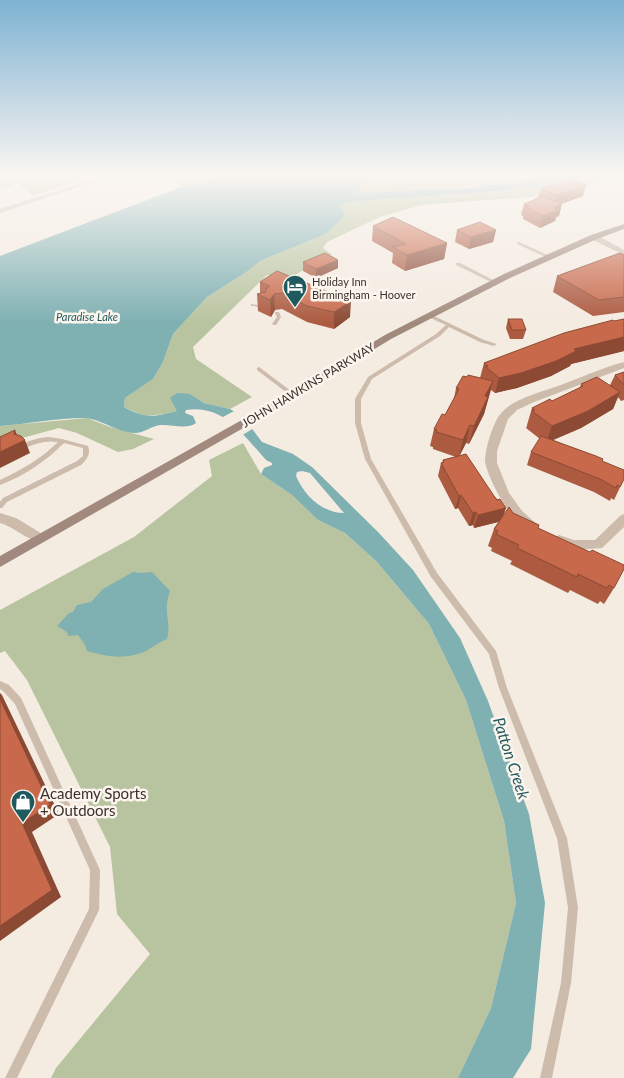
<svg xmlns="http://www.w3.org/2000/svg" width="624" height="1078" font-family="Lato,sans-serif">
<style>
.green{fill:#b8c4a0}
.water{fill:#7fb0b2;fill-rule:evenodd}
.pier{fill:#f4ebe1}
.lines{fill:none;stroke-linecap:round;stroke-linejoin:round}
.service{fill:#cdbbac;fill-rule:evenodd}
.minor{fill:#cdbbac;fill-rule:evenodd}
.secondary{fill:#a18a7d;fill-rule:evenodd}
.wall{fill:#ac5a40}
.shaded-wall{fill:#8c4a34}
.building{fill:#c8694b;stroke:#8c4a34}
.labels{text-anchor:middle;dominant-baseline:central;stroke-width:5;stroke-linejoin:round;paint-order:stroke}
.far-poi-label{font-size:11px;fill:#3b302b;stroke:#fbf5ee;text-anchor:start}
.far-water-label{font-size:11px;font-style:italic;fill:#1f5a5e;stroke:#fbf5ee}
.street-label{font-size:12px;fill:#3b302b;stroke:#fbf5ee}
.near-poi-label{font-size:15px;fill:#3b302b;stroke:#fbf5ee;text-anchor:start}
.near-water-label{font-size:16px;font-style:italic;fill:#1f5a5e;stroke:#fbf5ee}
</style>
<rect width="100%" height="100%" fill="#f4ebe1"/>
<!-- green -->
<path class="green" d="M 0,174 L 99,174 L 32,196 L 19,183 L 0,189 Z
M 198,174 L 235,174 L 181,187 L 175,182 Z
M 388,174 L 561,174 C 494,187 426,190 358,193 L 371,176 Z
M 598,174 L 624,174 L 591,184 L 531,197 L 421,205 L 380,217 L 327,242 L 323,248 L 332,255 L 289,278 L 267,275 L 193,347 L 196,359 L 252,397 L 230,409 L 204,403 L 190,394 L 177,411 L 165,414 L 144,416 L 124,407 L 125,398 L 153,379 L 163,362 L 173,334 L 207,297 L 248,271 L 260,261 L 326,234 L 339,206 L 346,202 L 498,191 L 561,184 Z
M 87,418 L 110,427 L 154,439 L 133,449 L 118,452 L 77,433 L 59,428 L 0,444 L 0,426 Z
M 243,443 L 261,474 L 292,495 L 318,520 L 345,533 L 377,562 L 429,624 L 466,700 L 504,821 L 516,903 L 491,1008 L 458,1078 L 51,1078 L 56,1068 L 150,954 L 117,914 L 110,847 L 27,680 L 5,651 L 0,653 L 0,610 L 134,537 L 212,476 L 209,460 Z"/>
<!-- water -->
<path class="water" d="M 235,174 L 397,174 C 377,175 367,174 358,193 L 466,188 L 522,181 L 561,174 L 598,174 L 561,184 L 498,191 L 346,202 L 339,206 L 345,215 L 326,234 L 260,261 L 248,271 L 207,297 L 173,334 L 163,362 L 153,379 L 125,398 L 124,407 C 146,419 153,417 177,411 L 170,398 L 177,393 L 190,394 L 204,403 L 230,409 L 243,417 L 262,442 L 293,454 L 312,467 L 378,532 L 413,570 L 460,638 L 488,701 L 529,814 L 545,903 L 531,1049 L 513,1078 L 458,1078 L 491,1008 L 516,903 L 504,821 L 466,700 L 429,624 L 377,562 L 345,533 L 318,520 L 292,495 L 261,474 L 264,468 L 272,465 L 272,463 L 266,460 C 243,435 224,404 186,410 L 185,413 L 193,416 L 196,423 C 186,430 172,424 160,425 C 151,426 144,433 135,433 C 118,433 99,418 84,418 C 56,418 28,424 0,426 L 0,256 L 181,187 ZM 302,471 L 310,473 L 344,513 C 322,513 304,495 296,476 L 297,472 Z
M 133,572 L 141,573 L 152,572 L 170,591 C 162,612 172,622 167,639 C 159,642 153,647 146,651 C 125,660 109,657 87,651 L 85,645 L 78,635 L 68,636 L 67,632 L 57,626 L 69,613 L 73,612 L 77,605 L 91,602 L 103,589 Z"/>
<!-- pier -->
<path class="pier" d="M 236,410 L 245,415 L 254,428 L 241,436 L 221,418 Z"/>
<g class="lines">
<!-- service -->
<path class="service" d="M 517,242 L 519,242 L 552,257 L 548,258 L 517,244 Z
M 456,263 L 460,263 L 497,282 L 493,283 L 456,265 Z
M 251,304 L 264,306 L 266,307 L 264,308 L 253,306 L 251,306 Z
M 275,312 L 279,312 L 281,317 L 276,325 L 274,325 L 272,324 L 277,317 L 275,313 Z
M 428,315 L 432,315 L 484,340 L 497,344 L 494,346 L 480,342 L 449,327 L 440,336 L 372,379 L 361,399 L 361,423 L 371,459 L 437,573 L 496,651 L 507,688 L 567,838 L 578,908 L 571,983 L 552,1078 L 540,1078 L 561,983 L 568,908 L 557,838 L 499,688 L 489,654 L 431,577 L 365,459 L 355,423 L 355,399 L 368,377 L 436,334 L 446,325 L 428,317 Z
M 259,367 L 295,394 L 295,396 L 291,396 L 257,370 L 257,368 Z
M 48,437 L 62,439 L 88,446 C 91,454 87,459 81,465 L 7,502 L 2,508 L 0,508 L 0,502 L 3,498 L 77,461 L 83,456 L 83,448 L 64,443 C 46,461 24,476 0,485 L 0,480 C 21,470 41,459 58,442 C 45,440 36,444 24,448 L 21,446 C 28,440 38,438 48,437 Z
M 0,681 L 9,685 L 21,698 L 100,870 L 99,910 L 17,1078 L 5,1078 L 89,909 L 90,870 L 15,704 L 3,691 L 0,689 Z"/>
<!-- minor -->
<path class="minor" d="M 110,174 L 118,174 L 0,213 L 0,209 Z
M 591,235 L 597,235 L 624,250 L 624,255 L 591,239 Z
M 624,362 L 624,368 L 534,402 L 517,410 L 508,419 L 497,451 L 497,463 L 509,493 L 522,511 L 539,526 L 537,529 C 517,536 487,478 485,461 C 485,448 492,428 498,417 C 501,413 506,408 509,406 C 522,397 541,392 555,387 C 578,379 601,368 624,362 Z
M 0,513 L 16,518 L 44,535 L 46,538 L 44,541 C 33,545 13,526 0,523 Z
M 624,514 L 624,527 L 602,548 L 574,550 L 555,543 L 553,540 L 555,537 L 559,535 L 574,540 L 595,540 L 620,516 Z"/>
<!-- secondary -->
<path class="secondary" d="M 624,224 L 624,229 L 597,239 L 510,278 L 391,339 L 273,411 L 0,567 L 0,556 L 265,407 L 385,335 L 504,274 L 591,235 Z"/>
</g>
<!-- wall -->
<path class="wall" d="M 586,185 L 583,196 L 561,204 L 559,216 L 556,217 L 555,221 L 540,228 L 523,219 L 523,216 L 521,215 L 524,204 L 538,198 L 541,188 Z
M 373,226 L 447,243 L 444,259 L 405,271 L 392,263 L 393,253 L 372,241 Z
M 457,230 L 496,230 L 493,242 L 469,249 L 455,242 Z
M 624,255 L 624,312 L 593,316 L 553,292 L 557,276 Z
M 338,260 L 338,268 L 316,278 L 303,271 L 303,262 Z
M 260,282 L 350,317 L 334,329 L 307,322 L 282,309 L 275,310 L 271,317 L 258,311 L 257,294 L 260,294 Z
M 508,319 L 526,330 L 523,339 L 510,339 L 506,328 Z
M 624,319 L 624,351 L 571,364 L 570,366 L 551,376 L 517,388 L 495,393 L 491,390 L 484,414 L 469,444 L 466,443 L 459,456 L 494,496 L 506,508 L 503,516 L 513,513 L 538,528 L 614,588 L 604,604 L 600,601 L 598,604 L 570,590 L 568,593 L 510,564 L 512,561 L 491,551 L 492,548 L 488,546 L 494,529 L 499,522 L 474,528 L 473,525 L 469,526 L 458,508 L 455,509 L 438,476 L 441,463 L 442,463 L 443,460 L 456,457 L 433,449 L 433,447 L 430,446 L 434,429 L 445,415 L 454,399 L 456,388 L 467,377 L 480,378 L 484,363 Z
M 624,372 L 624,400 L 621,401 L 618,397 L 613,409 L 581,428 L 553,440 L 602,461 L 624,479 L 614,500 L 611,498 L 610,501 L 594,492 L 527,465 L 531,452 L 540,439 L 526,428 L 527,426 L 527,425 L 532,408 L 552,401 L 580,388 L 581,384 L 610,385 L 615,375 Z"/>
<!-- shaded-wall -->
<path class="shaded-wall" d="M 586,185 L 583,196 L 553,207 L 556,195 Z
M 562,204 L 559,216 L 556,217 L 555,221 L 540,228 L 543,216 L 554,208 Z
M 496,230 L 493,242 L 469,249 L 471,237 Z
M 447,243 L 444,259 L 405,271 L 407,255 Z
M 338,260 L 338,268 L 316,278 L 316,269 Z
M 274,294 L 275,310 L 271,317 L 270,300 Z
M 351,301 L 350,317 L 334,329 L 334,312 Z
M 624,337 L 624,351 L 571,364 L 570,366 L 551,376 L 517,388 L 495,393 L 499,378 L 574,349 Z
M 493,381 L 484,414 L 469,444 L 474,426 L 485,396 Z
M 620,392 L 613,409 L 581,428 L 546,443 L 552,426 Z
M 470,425 L 466,443 L 459,457 L 463,440 Z
M 15,430 L 20,442 L 25,440 L 30,453 L 0,468 L 0,452 L 14,434 Z
M 461,495 L 458,508 L 455,509 L 459,496 Z
M 506,508 L 501,521 L 474,528 L 478,515 Z
M 476,512 L 473,525 L 469,526 L 473,513 Z
M 0,693 L 2,695 L 59,814 L 32,832 L 61,897 L 0,941 L 0,926 L 22,823 L 0,699 Z"/>
<!-- building -->
<path class="building" d="M 573,179 L 586,185 L 556,195 L 541,188 L 558,184 Z
M 543,196 L 562,204 L 554,208 L 558,210 L 543,216 L 526,207 L 529,206 L 524,204 Z
M 393,217 L 447,243 L 407,255 L 393,247 L 406,244 L 373,226 Z
M 480,222 L 496,230 L 471,237 L 457,230 Z
M 325,253 L 338,260 L 316,269 L 303,262 Z
M 620,253 L 624,255 L 624,297 L 599,300 L 557,276 Z
M 277,271 L 351,301 L 334,312 L 307,306 L 282,293 L 274,294 L 270,300 L 257,294 L 266,292 L 266,289 L 270,286 L 260,282 Z
M 508,319 L 522,319 L 526,330 L 512,330 Z
M 624,319 L 624,337 L 574,349 L 576,351 L 556,361 L 521,373 L 499,378 L 486,367 L 488,366 L 484,363 L 564,333 L 613,320 L 614,321 Z
M 624,372 L 624,385 L 615,375 Z
M 468,375 L 493,381 L 485,396 L 488,397 L 474,426 L 470,425 L 463,440 L 436,432 L 437,430 L 434,429 L 442,414 L 445,415 L 459,389 L 456,388 L 463,376 L 467,377 Z
M 597,377 L 620,392 L 588,411 L 552,426 L 532,411 L 535,410 L 532,408 L 550,399 L 552,401 L 583,386 L 581,384 Z
M 15,430 L 14,434 L 21,436 L 25,440 L 0,452 L 0,437 Z
M 541,436 L 596,456 L 603,459 L 602,461 L 624,470 L 624,479 L 620,487 L 617,485 L 616,488 L 600,479 L 531,452 Z
M 466,454 L 494,496 L 497,500 L 500,499 L 506,508 L 478,515 L 476,512 L 473,513 L 461,495 L 459,496 L 441,463 L 444,462 L 443,460 Z
M 509,507 L 513,513 L 539,525 L 538,528 L 590,552 L 592,550 L 624,565 L 624,569 L 614,588 L 609,585 L 607,588 L 578,574 L 577,577 L 517,548 L 519,545 L 496,534 L 498,531 L 494,529 Z
M 0,699 L 50,805 L 22,823 L 52,890 L 0,926 Z"/>
<!-- sky -->
<linearGradient id="sky" x2="0" y2="1"><stop stop-color="#7eb2d2"/><stop offset="0.54" stop-color="#faf6f2"/><stop offset="1" stop-color="#faf6f2" stop-opacity="0"/></linearGradient>
<rect width="624" height="324" fill="url(#sky)"/>
<!-- icons -->
<defs>
<symbol id="hotel-pin" viewBox="-11 -11 22 30"><path d="M0 17L-7.5 6A9.5 9.5 0 1 1 7.5 6Z" fill="#1f5a5e" stroke="#fbf5ee"/><path d="M-6-4.5h1.5V1H6V5H4.5V3h-9V5H-6ZM-4 0a1.8 1.8 0 1 1 3.6 0ZM.5 0V-2.5h3Q6-2.5 6 0Z" fill="#fff"/></symbol>
<symbol id="shop-pin" viewBox="-11 -11 22 30"><path d="M0 17L-7.5 6A9.5 9.5 0 1 1 7.5 6Z" fill="#1f5a5e" stroke="#fbf5ee"/><path d="M-5-2.5h2.3a2.7 3.5 0 0 1 5.4 0H5L5.5 6h-11ZM-1.5-2.5h3a1.5 2.3 0 0 0-3 0Z" fill="#fff"/></symbol>
</defs>
<g fill-rule="evenodd">
<use href="#hotel-pin" x="281" y="273" width="28" height="38"/>
<use href="#shop-pin" x="9" y="788" width="28" height="38"/>
</g>
<g class="labels">
<!-- far-poi labels -->
<g class="far-poi-label">
<text x="312" y="281">Holiday Inn<tspan x="312" dy="13">Birmingham - Hoover</tspan></text>
</g>
<!-- far-water labels -->
<g class="far-water-label">
<text x="87" y="316">Paradise Lake</text>
</g>
<!-- street labels -->
<g class="street-label">
<text transform="translate(308 385) rotate(-31)">JOHN HAWKINS PARKWAY</text>
</g>
<!-- near-poi labels -->
<g class="near-poi-label">
<text x="40" y="793">Academy Sports<tspan x="40" dy="17">+ Outdoors</tspan></text>
</g>
<!-- near-water labels -->
<g class="near-water-label">
<text transform="translate(512 758) rotate(72)">Patton Creek</text>
</g>
</g>
</svg>
